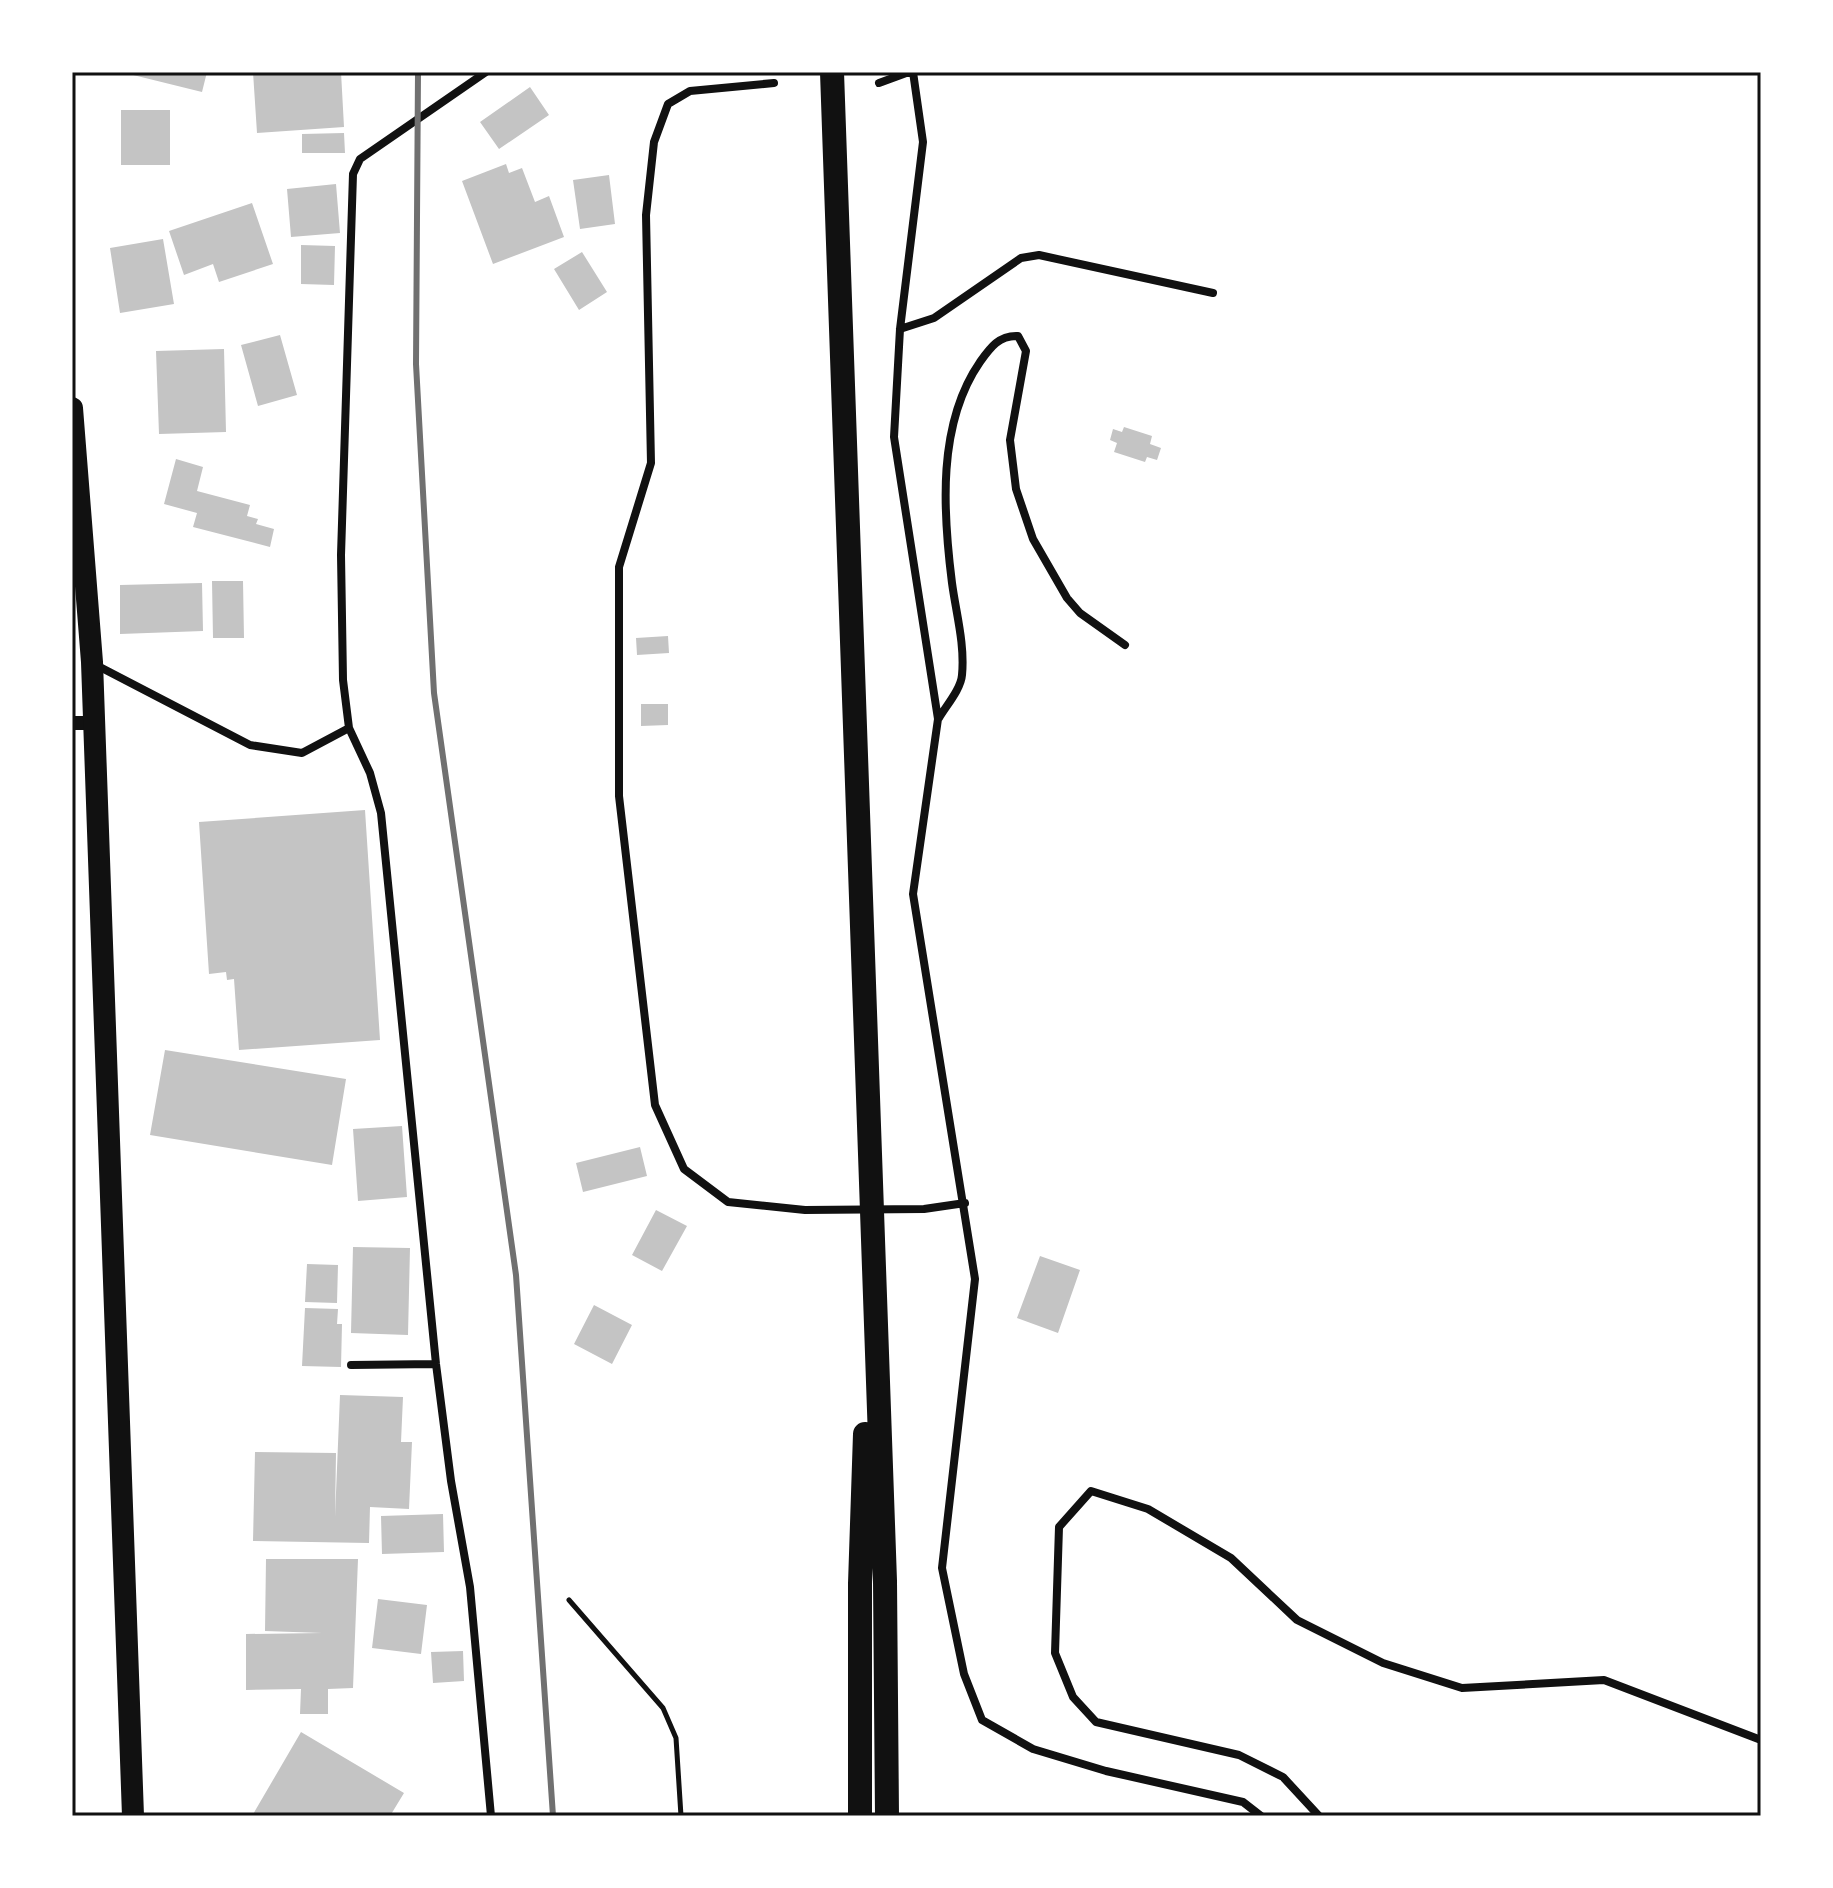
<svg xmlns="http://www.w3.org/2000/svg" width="1833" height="1888" font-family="Lato,sans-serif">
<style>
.building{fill:#c4c4c4}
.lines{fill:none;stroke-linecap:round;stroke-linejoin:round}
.path{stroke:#111;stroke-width:5}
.minor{stroke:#111;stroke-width:8}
.tertiary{stroke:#111;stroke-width:14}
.trunk{stroke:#111;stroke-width:22}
.motorway{stroke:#111;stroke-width:24}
.rail{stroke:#707070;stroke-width:6}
.neatline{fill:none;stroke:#111;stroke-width:3}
</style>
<rect width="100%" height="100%" fill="#fff"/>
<!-- building -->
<path class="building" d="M 121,72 L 207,72 L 202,92 Z
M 253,72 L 341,72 L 344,127 L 257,133 Z
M 530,87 L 549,115 L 499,149 L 480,122 Z
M 121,110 L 170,110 L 170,165 L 121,165 Z
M 344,133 L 345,153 L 302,153 L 302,134 Z
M 506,164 L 509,173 L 522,168 L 535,202 L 549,196 L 564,237 L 493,264 L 462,181 Z
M 609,175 L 615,224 L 580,229 L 573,180 Z
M 336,184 L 340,233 L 291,237 L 287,189 Z
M 252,203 L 273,264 L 219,282 L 213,264 L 184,275 L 169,231 Z
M 163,239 L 174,304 L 120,313 L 110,248 Z
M 301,245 L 335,246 L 334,285 L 301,284 Z
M 582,252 L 607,292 L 579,310 L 554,269 Z
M 280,335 L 297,395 L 258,406 L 241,345 Z
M 224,349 L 226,432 L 159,434 L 156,351 Z
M 1124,427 L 1152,436 L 1150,444 L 1161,448 L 1157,460 L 1147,457 L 1145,462 L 1114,452 L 1117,443 L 1110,440 L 1113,429 L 1122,432 Z
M 176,459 L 203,467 L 197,491 L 250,505 L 247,516 L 258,519 L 256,524 L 274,529 L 270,547 L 193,527 L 197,513 L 164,504 Z
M 212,581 L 243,581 L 244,638 L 213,638 Z
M 202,583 L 203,631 L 120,634 L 120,585 Z
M 668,636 L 669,653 L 637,655 L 636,638 Z
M 641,704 L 668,704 L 668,725 L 641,726 Z
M 365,810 L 380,1040 L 239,1050 L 234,979 L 227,980 L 226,972 L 209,974 L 199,822 Z
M 165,1050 L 346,1079 L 332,1165 L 150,1135 Z
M 402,1126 L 407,1197 L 358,1201 L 353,1129 Z
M 640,1147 L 647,1176 L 583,1192 L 576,1163 Z
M 656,1210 L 687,1226 L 662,1271 L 632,1255 Z
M 353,1247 L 410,1248 L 408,1335 L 351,1333 Z
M 1040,1256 L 1080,1270 L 1058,1333 L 1017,1318 Z
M 307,1264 L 338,1265 L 337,1303 L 305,1302 Z
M 594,1305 L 632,1325 L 612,1364 L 574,1344 Z
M 305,1308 L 338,1309 L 337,1324 L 342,1324 L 341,1367 L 302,1366 Z
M 340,1395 L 403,1397 L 401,1442 L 412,1442 L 409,1509 L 370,1507 L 369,1543 L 253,1541 L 255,1452 L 336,1453 L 335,1517 Z
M 443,1514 L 444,1552 L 382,1554 L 381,1516 Z
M 266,1559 L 358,1559 L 353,1688 L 328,1689 L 328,1714 L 300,1714 L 301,1689 L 246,1690 L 246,1634 L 322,1633 L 265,1631 Z
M 378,1599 L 427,1605 L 421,1654 L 372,1648 Z
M 463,1651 L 464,1681 L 433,1683 L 431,1652 Z
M 301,1732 L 404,1793 L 390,1816 L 252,1816 Z"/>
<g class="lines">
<!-- path -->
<path class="path" d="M 569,1600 L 663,1708 L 676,1738 L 681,1816"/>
<!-- minor -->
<path class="minor" d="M 913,72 L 923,142 L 900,329 L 894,437 L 938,719 L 913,894 L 975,1279 L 942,1568 L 964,1674 L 982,1720 L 1033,1749 L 1106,1771 L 1243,1802 L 1261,1816
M 774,83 L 690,91 L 668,104 L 654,142 L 646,215 L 651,463 L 619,567 L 619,796 L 655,1105 L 684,1169 L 728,1202 L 805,1210 L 924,1209 L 965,1203
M 879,83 L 909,72
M 900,329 L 934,318 L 1021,258 L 1039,255 L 1213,293
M 96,665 L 250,745 L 302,753 L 349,728 L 343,680 L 341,555 L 353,174 L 360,159 L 486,72
M 939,718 C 946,706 961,689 962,675 C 965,644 956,613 952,583 C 943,512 937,424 980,362 C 990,348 999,335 1018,336 L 1026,351 L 1010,440 L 1016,489 L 1033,539 L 1067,598 L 1080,613 L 1125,645
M 349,728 L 370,773 L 381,813 L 436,1364 L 451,1481 L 470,1587 L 491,1816
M 351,1365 L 436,1364
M 1319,1816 L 1283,1777 L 1239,1755 L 1096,1722 L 1073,1697 L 1055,1653 L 1059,1527 L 1091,1491 L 1148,1509 L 1231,1558 L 1297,1620 L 1383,1663 L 1462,1688 L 1604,1680 L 1761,1740"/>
<!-- tertiary -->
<path class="tertiary" d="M 72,723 L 93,723"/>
<!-- trunk -->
<path class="trunk" d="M 72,408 L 92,662 L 133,1816"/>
<!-- motorway -->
<path class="motorway" d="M 832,72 L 885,1581 L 887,1816
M 860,1816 L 860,1584 L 865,1434"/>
<!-- rail -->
<path class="rail" d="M 418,72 L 416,364 L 434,693 L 516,1275 L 553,1816"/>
</g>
<!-- border -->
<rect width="1833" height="1888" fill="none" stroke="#ffffff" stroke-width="148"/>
<rect x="74" y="74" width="1685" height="1740" class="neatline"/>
</svg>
